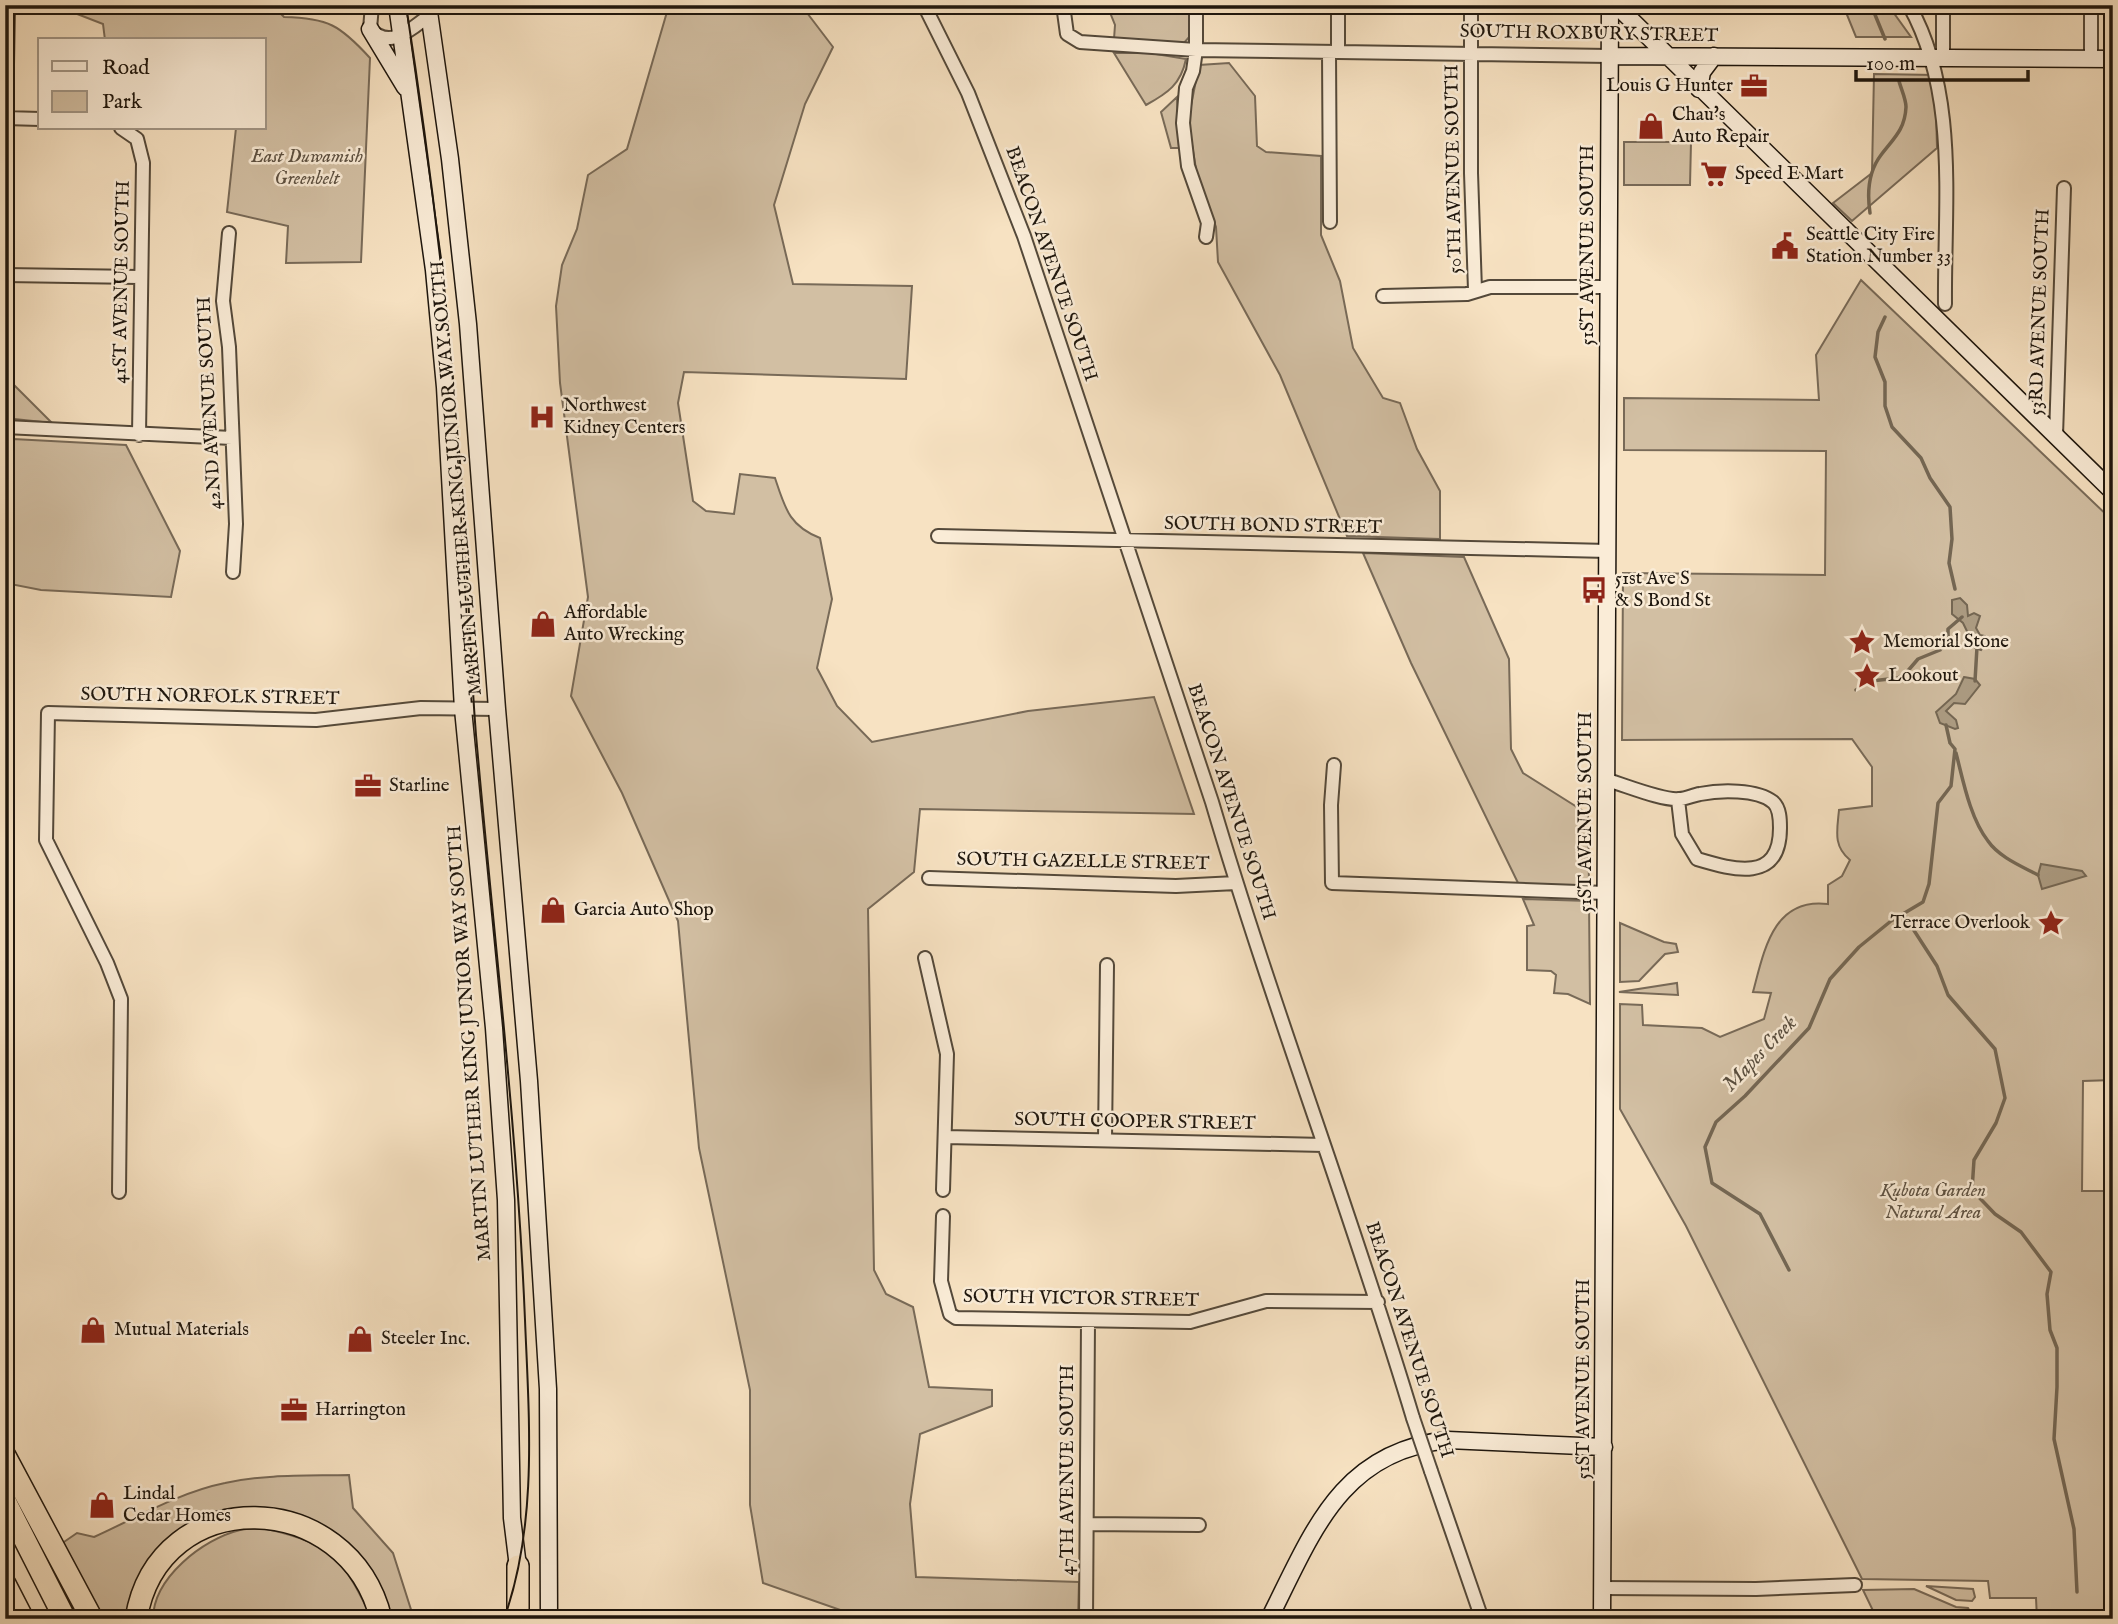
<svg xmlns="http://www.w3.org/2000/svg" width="2118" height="1624" font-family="'IM FELL English',serif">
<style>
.green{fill:#d2bfa3;stroke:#786a58;stroke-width:2}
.water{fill:#ad9d84;stroke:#746754;stroke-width:2}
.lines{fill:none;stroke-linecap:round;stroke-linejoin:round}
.stream{stroke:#746754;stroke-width:3.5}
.street-casing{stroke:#54493a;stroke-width:16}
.secondary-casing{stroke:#1e160d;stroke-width:19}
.highway-casing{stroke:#1e160d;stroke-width:24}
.street{stroke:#faecd7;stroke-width:12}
.secondary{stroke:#faecd7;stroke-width:16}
.highway{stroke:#f7e2c2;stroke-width:21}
.tram{stroke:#1e160d;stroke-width:2}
.street-bridge-casing{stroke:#54493a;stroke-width:16;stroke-linecap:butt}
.street-bridge{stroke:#faecd7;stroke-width:12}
.labels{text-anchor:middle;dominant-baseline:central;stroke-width:5;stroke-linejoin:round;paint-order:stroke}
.street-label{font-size:19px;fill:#1e160d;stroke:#faecd7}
.poi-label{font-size:19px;fill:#1e160d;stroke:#faecd7;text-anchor:start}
.park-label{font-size:19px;font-style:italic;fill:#5d5142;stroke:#faecd7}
.water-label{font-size:21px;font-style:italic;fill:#574c3d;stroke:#faecd7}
</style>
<rect width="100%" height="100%" fill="#f7e2c2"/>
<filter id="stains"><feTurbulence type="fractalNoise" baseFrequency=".00286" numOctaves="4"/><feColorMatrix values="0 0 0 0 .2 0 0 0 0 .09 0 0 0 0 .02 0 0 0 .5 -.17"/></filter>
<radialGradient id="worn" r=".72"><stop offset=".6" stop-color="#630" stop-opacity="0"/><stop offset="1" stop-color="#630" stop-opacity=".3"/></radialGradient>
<!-- green -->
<path class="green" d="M 54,5 L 272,5 L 284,17 C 328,18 340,25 370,58 L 361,262 L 286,263 L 288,226 L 227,212 L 236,128 L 264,128 L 264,40 L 105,40 L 103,24 Z
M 669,5 L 801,5 L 833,47 L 805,104 L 774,205 L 793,284 L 912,286 L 906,379 L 684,372 L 678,403 L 693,501 L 706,511 L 734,514 L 740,474 L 775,478 C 785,508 789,526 820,538 L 832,599 L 817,668 L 837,706 L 872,742 L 1028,711 L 1154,697 L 1194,814 L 920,809 L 914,872 L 868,909 L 874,1270 L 886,1294 L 913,1307 L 929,1387 L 992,1390 L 992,1406 L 920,1434 L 910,1504 L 916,1577 L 1079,1582 L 1078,1619 L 866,1619 L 763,1583 L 750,1505 L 750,1390 L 699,1148 L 678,921 L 622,793 L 571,696 L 588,597 L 560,383 L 556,306 L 562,265 L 577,229 L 588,175 L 627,149 Z
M 1107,5 L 1191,5 L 1191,35 L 1183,44 L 1114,39 L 1115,25 Z
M 1843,5 L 1888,5 L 1911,37 L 1856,37 Z
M 1114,53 L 1150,53 L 1186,59 C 1181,84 1168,93 1146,105 Z
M 1229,63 L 1255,96 L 1257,146 L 1266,152 L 1321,156 L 1321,235 L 1340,281 L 1353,348 L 1383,398 L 1400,403 L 1417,449 L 1440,491 L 1440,539 L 1347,536 L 1280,375 L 1218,262 L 1216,227 L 1197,175 L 1188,121 L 1199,65 Z
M 1874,74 L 1935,75 L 1937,148 L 1852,221 L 1833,203 L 1872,173 Z
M 1177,97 L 1179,148 L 1171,148 L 1161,112 Z
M 1624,142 L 1691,142 L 1690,185 L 1624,185 Z
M 1861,280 L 2113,521 L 2113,1080 L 2083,1081 L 2082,1191 L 2113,1191 L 2111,1619 L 2037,1619 L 2036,1598 L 1990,1598 L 1988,1581 L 1862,1579 L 1686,1226 L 1620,1109 L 1620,1004 L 1642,1005 L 1643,1025 L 1702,1028 L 1720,1037 L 1764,1019 L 1771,993 L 1753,992 C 1764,951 1773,897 1828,904 L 1828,885 L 1842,876 L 1850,860 C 1833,846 1837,831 1839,810 L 1872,806 L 1872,767 L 1852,739 L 1622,740 L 1623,573 L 1825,575 L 1826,451 L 1624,450 L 1624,398 L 1819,400 L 1816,355 Z
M 5,376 L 52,423 L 5,418 Z
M 13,439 L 126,445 L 180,551 L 171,597 L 41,590 L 5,583 L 5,501 L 11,497 Z
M 1363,553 L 1464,557 L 1509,659 L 1511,749 L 1523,773 L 1588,814 L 1589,885 L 1519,885 L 1411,663 Z
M 1523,899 L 1589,901 L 1590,1004 L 1568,994 L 1554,993 L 1556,975 L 1551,971 L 1527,970 L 1527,926 L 1534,925 Z
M 1620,923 L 1664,942 L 1676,944 L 1678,952 L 1665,954 L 1639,981 L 1620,982 Z
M 1677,983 L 1678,995 L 1619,992 Z
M 349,1475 L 353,1508 L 393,1553 L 414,1619 L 387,1619 C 376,1597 366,1571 352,1551 C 313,1498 250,1520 196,1528 L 132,1619 L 101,1619 L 61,1544 L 77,1533 L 94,1537 C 136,1518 180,1492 225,1483 C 265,1474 308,1476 349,1475 Z
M 267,1529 C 333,1544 344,1560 372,1619 L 153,1619 C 153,1578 203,1539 240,1530 C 248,1528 259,1529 267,1529 Z
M 1926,1586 L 1973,1589 L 1975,1597 L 1972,1601 L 1956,1600 Z
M 1914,1589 L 1956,1607 L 1968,1608 L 1974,1619 L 1877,1619 L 1863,1590 Z"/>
<!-- water -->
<path class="water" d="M 1960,598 L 1967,605 L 1968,616 L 1974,613 L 1980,616 L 1976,628 L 1980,635 L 1985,636 L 1985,645 L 1981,650 L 1975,648 L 1963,623 L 1952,614 L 1952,600 Z
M 1964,677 L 1975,679 L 1980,685 L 1965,704 L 1954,703 L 1946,711 L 1956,720 L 1958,728 L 1955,729 L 1940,723 L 1936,712 L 1956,694 Z
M 2041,864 L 2082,871 L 2086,876 L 2042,889 L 2038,875 Z"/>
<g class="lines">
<!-- stream -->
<path class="stream" d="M 1871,5 L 1885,39
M 1870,213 C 1867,193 1868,172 1881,155 C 1893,139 1905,130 1906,107 C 1906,99 1901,89 1899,81
M 1885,317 L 1878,332 L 1875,357 L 1885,382 L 1885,406 L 1892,427 L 1921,458 L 1930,478 L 1950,507 L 1952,539 L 1949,563 L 1955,589
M 1975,681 L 1977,647
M 1856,690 L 1871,681 L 1898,678 L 1906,673 L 1918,659 L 1940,650 L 1948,638 L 1948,629 L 1962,617
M 1956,753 C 1963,780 1970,818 1988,841 C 1999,857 2021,866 2038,875
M 1904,915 L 1937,966 L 1948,995 L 1995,1049 L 2005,1098 L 1996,1123 L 1974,1160 L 1972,1190 L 1995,1214 L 2021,1232 L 2051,1272 L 2047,1294 L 2050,1330 L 2057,1348 L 2057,1387 L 2054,1439 L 2074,1529 L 2077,1592
M 1789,1270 L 1760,1214 L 1712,1183 L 1705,1147 L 1716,1122 L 1745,1096 L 1809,1028 L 1830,979 L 1859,947 L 1891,921 L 1923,902 L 1929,884 L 1938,803 L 1951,786 L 1955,749 L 1950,743 L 1946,725"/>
<defs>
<path id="street" d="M 372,5 L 370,29 C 390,51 412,28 430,15
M 924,5 L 968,93 L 1024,236 L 1212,802 C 1273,1009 1351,1211 1413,1418
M 1063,5 L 1067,34 L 1080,42 L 1196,50 L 1610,56
M 1196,5 L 1196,50 L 1193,71 L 1186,88 L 1183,123 L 1188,166 L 1208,223 L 1206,237
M 1338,5 L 1338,52
M 1471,5 L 1471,173 L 1475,290
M 1909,5 C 1959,94 1944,205 1945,304
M 1329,52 L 1330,222
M 1943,58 L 1943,5
M 2091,59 L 2091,5
M 5,118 L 40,119
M 6,118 L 8,10
M 121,128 L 137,139 L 143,163 L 139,435
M 229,233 L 223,301 L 229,347 L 236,524 L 233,572
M 5,275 L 139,277
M 1383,296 L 1467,294 L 1490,287 L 1608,287
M 5,427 L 232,438
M 2056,436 L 2064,188
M 938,536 L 1608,551
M 1334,765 L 1331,805 L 1332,883 L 1606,893
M 1607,780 C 1625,785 1663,801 1679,799 C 1686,799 1693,795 1700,794 C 1720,790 1757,789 1773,802 C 1780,808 1780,820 1780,828 C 1780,883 1734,870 1697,859 L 1682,834 L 1678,800
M 929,878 L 1176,886 L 1236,883
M 925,958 L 947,1054 L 943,1190
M 945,1137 L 1324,1145
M 1105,1140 L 1107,965
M 119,1192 L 121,999 L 107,963 L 46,840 L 48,713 L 316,720 L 421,708 L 497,709
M 943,1216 L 941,1281 L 950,1314 L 956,1318 L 1190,1322 L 1266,1301 L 1378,1302
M 1431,1471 L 1482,1619
M 1087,1524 L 1199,1525
M 1603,1588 L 1756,1589 L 1855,1585
M 1086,1619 L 1088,1321"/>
<path id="secondary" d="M 397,5 L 434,270 L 445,387 L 463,709 L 494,1028 L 506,1200 L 512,1518 L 519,1575
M 428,5 L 450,159 L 468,324 L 497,709 L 529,1081 L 548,1389 L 549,1619
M 1616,5 L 2113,492
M 5,12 L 12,5
M 370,29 L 405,87
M 1610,56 L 2113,59
M 1699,89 L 1702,72 L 1714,56
M 1269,1619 C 1312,1534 1340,1451 1448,1440 L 1604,1447
M 1602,1619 L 1610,5"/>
<path id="highway" d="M 5,1456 L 92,1619
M 5,1501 L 65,1619
M 518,1566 L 518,1619
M 5,1584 L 23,1619
M 136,1619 C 159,1481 349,1487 381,1619"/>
</defs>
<!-- street casing -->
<use href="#street" class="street-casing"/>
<!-- secondary casing -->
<use href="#secondary" class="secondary-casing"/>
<!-- highway casing -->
<use href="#highway" class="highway-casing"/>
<!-- street -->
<use href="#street" class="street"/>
<!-- secondary -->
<use href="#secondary" class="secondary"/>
<!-- highway -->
<use href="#highway" class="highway"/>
<!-- tram -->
<path class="tram" d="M 406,5 C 430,161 449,317 461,475 C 468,561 469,648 476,735 C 493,930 517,1124 525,1320 C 529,1419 538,1524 504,1619"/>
<defs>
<path id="street-bridge" d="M 1413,1418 L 1431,1471"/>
</defs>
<!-- street-bridge casing -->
<use href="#street-bridge" class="street-bridge-casing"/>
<!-- street-bridge -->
<use href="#street-bridge" class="street-bridge"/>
</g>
<!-- icons -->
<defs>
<symbol id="office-bare" viewBox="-9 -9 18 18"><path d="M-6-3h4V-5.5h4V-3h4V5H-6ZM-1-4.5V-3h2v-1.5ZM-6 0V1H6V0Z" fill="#8f2418" stroke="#faecd7" stroke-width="2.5" paint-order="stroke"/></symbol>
<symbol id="shop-bare" viewBox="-9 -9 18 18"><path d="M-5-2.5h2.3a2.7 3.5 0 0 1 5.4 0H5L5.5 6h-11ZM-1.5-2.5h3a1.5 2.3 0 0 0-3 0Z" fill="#8f2418" stroke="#faecd7" stroke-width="2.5" paint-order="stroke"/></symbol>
<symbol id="supermarket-bare" viewBox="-9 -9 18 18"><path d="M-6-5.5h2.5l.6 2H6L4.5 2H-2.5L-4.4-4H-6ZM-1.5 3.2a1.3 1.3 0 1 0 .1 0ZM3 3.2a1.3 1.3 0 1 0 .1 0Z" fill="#8f2418" stroke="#faecd7" stroke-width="2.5" paint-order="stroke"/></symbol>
<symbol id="civic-bare" viewBox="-9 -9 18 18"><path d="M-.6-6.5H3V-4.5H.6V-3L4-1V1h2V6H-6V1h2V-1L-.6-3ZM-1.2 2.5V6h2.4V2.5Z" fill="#8f2418" stroke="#faecd7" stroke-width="2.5" paint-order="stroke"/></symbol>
<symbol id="hospital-bare" viewBox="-9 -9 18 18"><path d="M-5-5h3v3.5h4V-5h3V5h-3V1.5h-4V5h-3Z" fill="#8f2418" stroke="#faecd7" stroke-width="2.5" paint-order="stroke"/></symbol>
<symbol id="bus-bare" viewBox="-9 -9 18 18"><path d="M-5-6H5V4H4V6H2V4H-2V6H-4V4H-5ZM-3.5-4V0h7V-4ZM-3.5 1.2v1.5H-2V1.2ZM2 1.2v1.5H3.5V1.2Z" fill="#8f2418" stroke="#faecd7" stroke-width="2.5" paint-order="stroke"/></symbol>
<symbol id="sight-bare" viewBox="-9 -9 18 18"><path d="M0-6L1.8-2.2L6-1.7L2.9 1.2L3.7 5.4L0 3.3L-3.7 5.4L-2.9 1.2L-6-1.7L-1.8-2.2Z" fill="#8f2418" stroke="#faecd7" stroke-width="2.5" paint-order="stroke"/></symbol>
</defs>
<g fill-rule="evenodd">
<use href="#office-bare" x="1735" y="67" width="38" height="38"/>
<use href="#shop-bare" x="1632" y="107" width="38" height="38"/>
<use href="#supermarket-bare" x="1695" y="155" width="38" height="38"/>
<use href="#civic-bare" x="1766" y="227" width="38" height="38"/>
<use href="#hospital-bare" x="523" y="398" width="38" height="38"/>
<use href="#bus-bare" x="1575" y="571" width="38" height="38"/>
<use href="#shop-bare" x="524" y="605" width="38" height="38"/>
<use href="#sight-bare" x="1843" y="623" width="38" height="38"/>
<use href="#sight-bare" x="1848" y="657" width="38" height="38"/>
<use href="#office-bare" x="349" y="767" width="38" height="38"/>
<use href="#shop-bare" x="534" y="891" width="38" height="38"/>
<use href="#sight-bare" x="2032" y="904" width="38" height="38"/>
<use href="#shop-bare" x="74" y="1311" width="38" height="38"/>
<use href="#shop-bare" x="341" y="1320" width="38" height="38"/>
<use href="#office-bare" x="275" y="1391" width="38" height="38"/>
<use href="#shop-bare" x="83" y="1486" width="38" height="38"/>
</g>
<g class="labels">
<!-- street labels -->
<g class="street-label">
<text transform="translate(1589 34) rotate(1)">SOUTH ROXBURY STREET</text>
<text transform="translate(1454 169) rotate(-91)">50TH AVENUE SOUTH</text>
<text transform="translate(1588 245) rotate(-90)">51ST AVENUE SOUTH</text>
<text transform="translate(1051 264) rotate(71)">BEACON AVENUE SOUTH</text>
<text transform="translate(122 282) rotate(-89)">41ST AVENUE SOUTH</text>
<text transform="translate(2040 312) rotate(-88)">53RD AVENUE SOUTH</text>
<text transform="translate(210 403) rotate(-93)">42ND AVENUE SOUTH</text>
<text transform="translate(457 478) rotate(-95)">MARTIN LUTHER KING JUNIOR WAY SOUTH</text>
<text transform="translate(1273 526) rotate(1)">SOUTH BOND STREET</text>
<text transform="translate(210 697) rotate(1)">SOUTH NORFOLK STREET</text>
<text transform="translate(1231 802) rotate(72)">BEACON AVENUE SOUTH</text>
<text transform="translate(1586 812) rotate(-90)">51ST AVENUE SOUTH</text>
<text transform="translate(1083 862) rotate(1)">SOUTH GAZELLE STREET</text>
<text transform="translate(470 1043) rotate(-94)">MARTIN LUTHER KING JUNIOR WAY SOUTH</text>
<text transform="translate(1135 1122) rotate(1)">SOUTH COOPER STREET</text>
<text transform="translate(1081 1299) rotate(1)">SOUTH VICTOR STREET</text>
<text transform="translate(1409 1340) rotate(72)">BEACON AVENUE SOUTH</text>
<text transform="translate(1584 1379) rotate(-90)">51ST AVENUE SOUTH</text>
<text transform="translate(1068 1470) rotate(-90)">47TH AVENUE SOUTH</text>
</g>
<!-- poi labels -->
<g class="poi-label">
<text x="1733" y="86" text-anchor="end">Louis G Hunter</text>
<text x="1672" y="115">Chau's<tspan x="1672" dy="22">Auto Repair</tspan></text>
<text x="1735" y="174">Speed E Mart</text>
<text x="1806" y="235">Seattle City Fire<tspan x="1806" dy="22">Station Number 33</tspan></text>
<text x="563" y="406">Northwest<tspan x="563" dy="22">Kidney Centers</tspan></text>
<text x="1615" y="579">51st Ave S<tspan x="1615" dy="22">&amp; S Bond St</tspan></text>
<text x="564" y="613">Affordable<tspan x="564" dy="22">Auto Wrecking</tspan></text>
<text x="1883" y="642">Memorial Stone</text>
<text x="1888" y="676">Lookout</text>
<text x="389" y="786">Starline</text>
<text x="574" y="910">Garcia Auto Shop</text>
<text x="2030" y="923" text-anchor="end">Terrace Overlook</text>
<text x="114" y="1330">Mutual Materials</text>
<text x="381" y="1339">Steeler Inc.</text>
<text x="315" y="1410">Harrington</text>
<text x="123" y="1494">Lindal<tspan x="123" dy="22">Cedar Homes</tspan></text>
</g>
<!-- park labels -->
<g class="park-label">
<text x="307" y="157">East Duwamish<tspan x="307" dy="22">Greenbelt</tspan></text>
<text x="1933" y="1191">Kubota Garden<tspan x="1933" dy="22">Natural Area</tspan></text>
</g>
<!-- water labels -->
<g class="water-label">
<text transform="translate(1760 1054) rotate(-46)">Mapes Creek</text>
</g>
</g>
<!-- margin -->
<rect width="2118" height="1624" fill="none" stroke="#f7e2c2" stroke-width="28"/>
<rect x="7" y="7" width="2104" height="1610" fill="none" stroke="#1e160d" stroke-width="3.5"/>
<rect x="14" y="14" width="2090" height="1596" fill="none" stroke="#1e160d" stroke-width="2"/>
<!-- legend -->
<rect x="38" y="38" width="228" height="91" fill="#faecd7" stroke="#a29686" stroke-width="2"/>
<rect x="52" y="61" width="35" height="10" fill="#faecd7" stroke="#a29686" stroke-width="2"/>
<text x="102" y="74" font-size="21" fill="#1e160d">Road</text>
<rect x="52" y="91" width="35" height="21" fill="#d2bfa3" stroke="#a29686" stroke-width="2"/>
<text x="102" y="108" font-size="21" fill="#1e160d">Park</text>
<!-- scale -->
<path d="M1856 70v10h172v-10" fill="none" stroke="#1e160d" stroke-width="3.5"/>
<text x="1866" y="70" font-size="21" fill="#1e160d" stroke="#faecd7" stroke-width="5" paint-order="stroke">100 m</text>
<rect width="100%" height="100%" filter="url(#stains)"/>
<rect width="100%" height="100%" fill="url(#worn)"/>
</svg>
